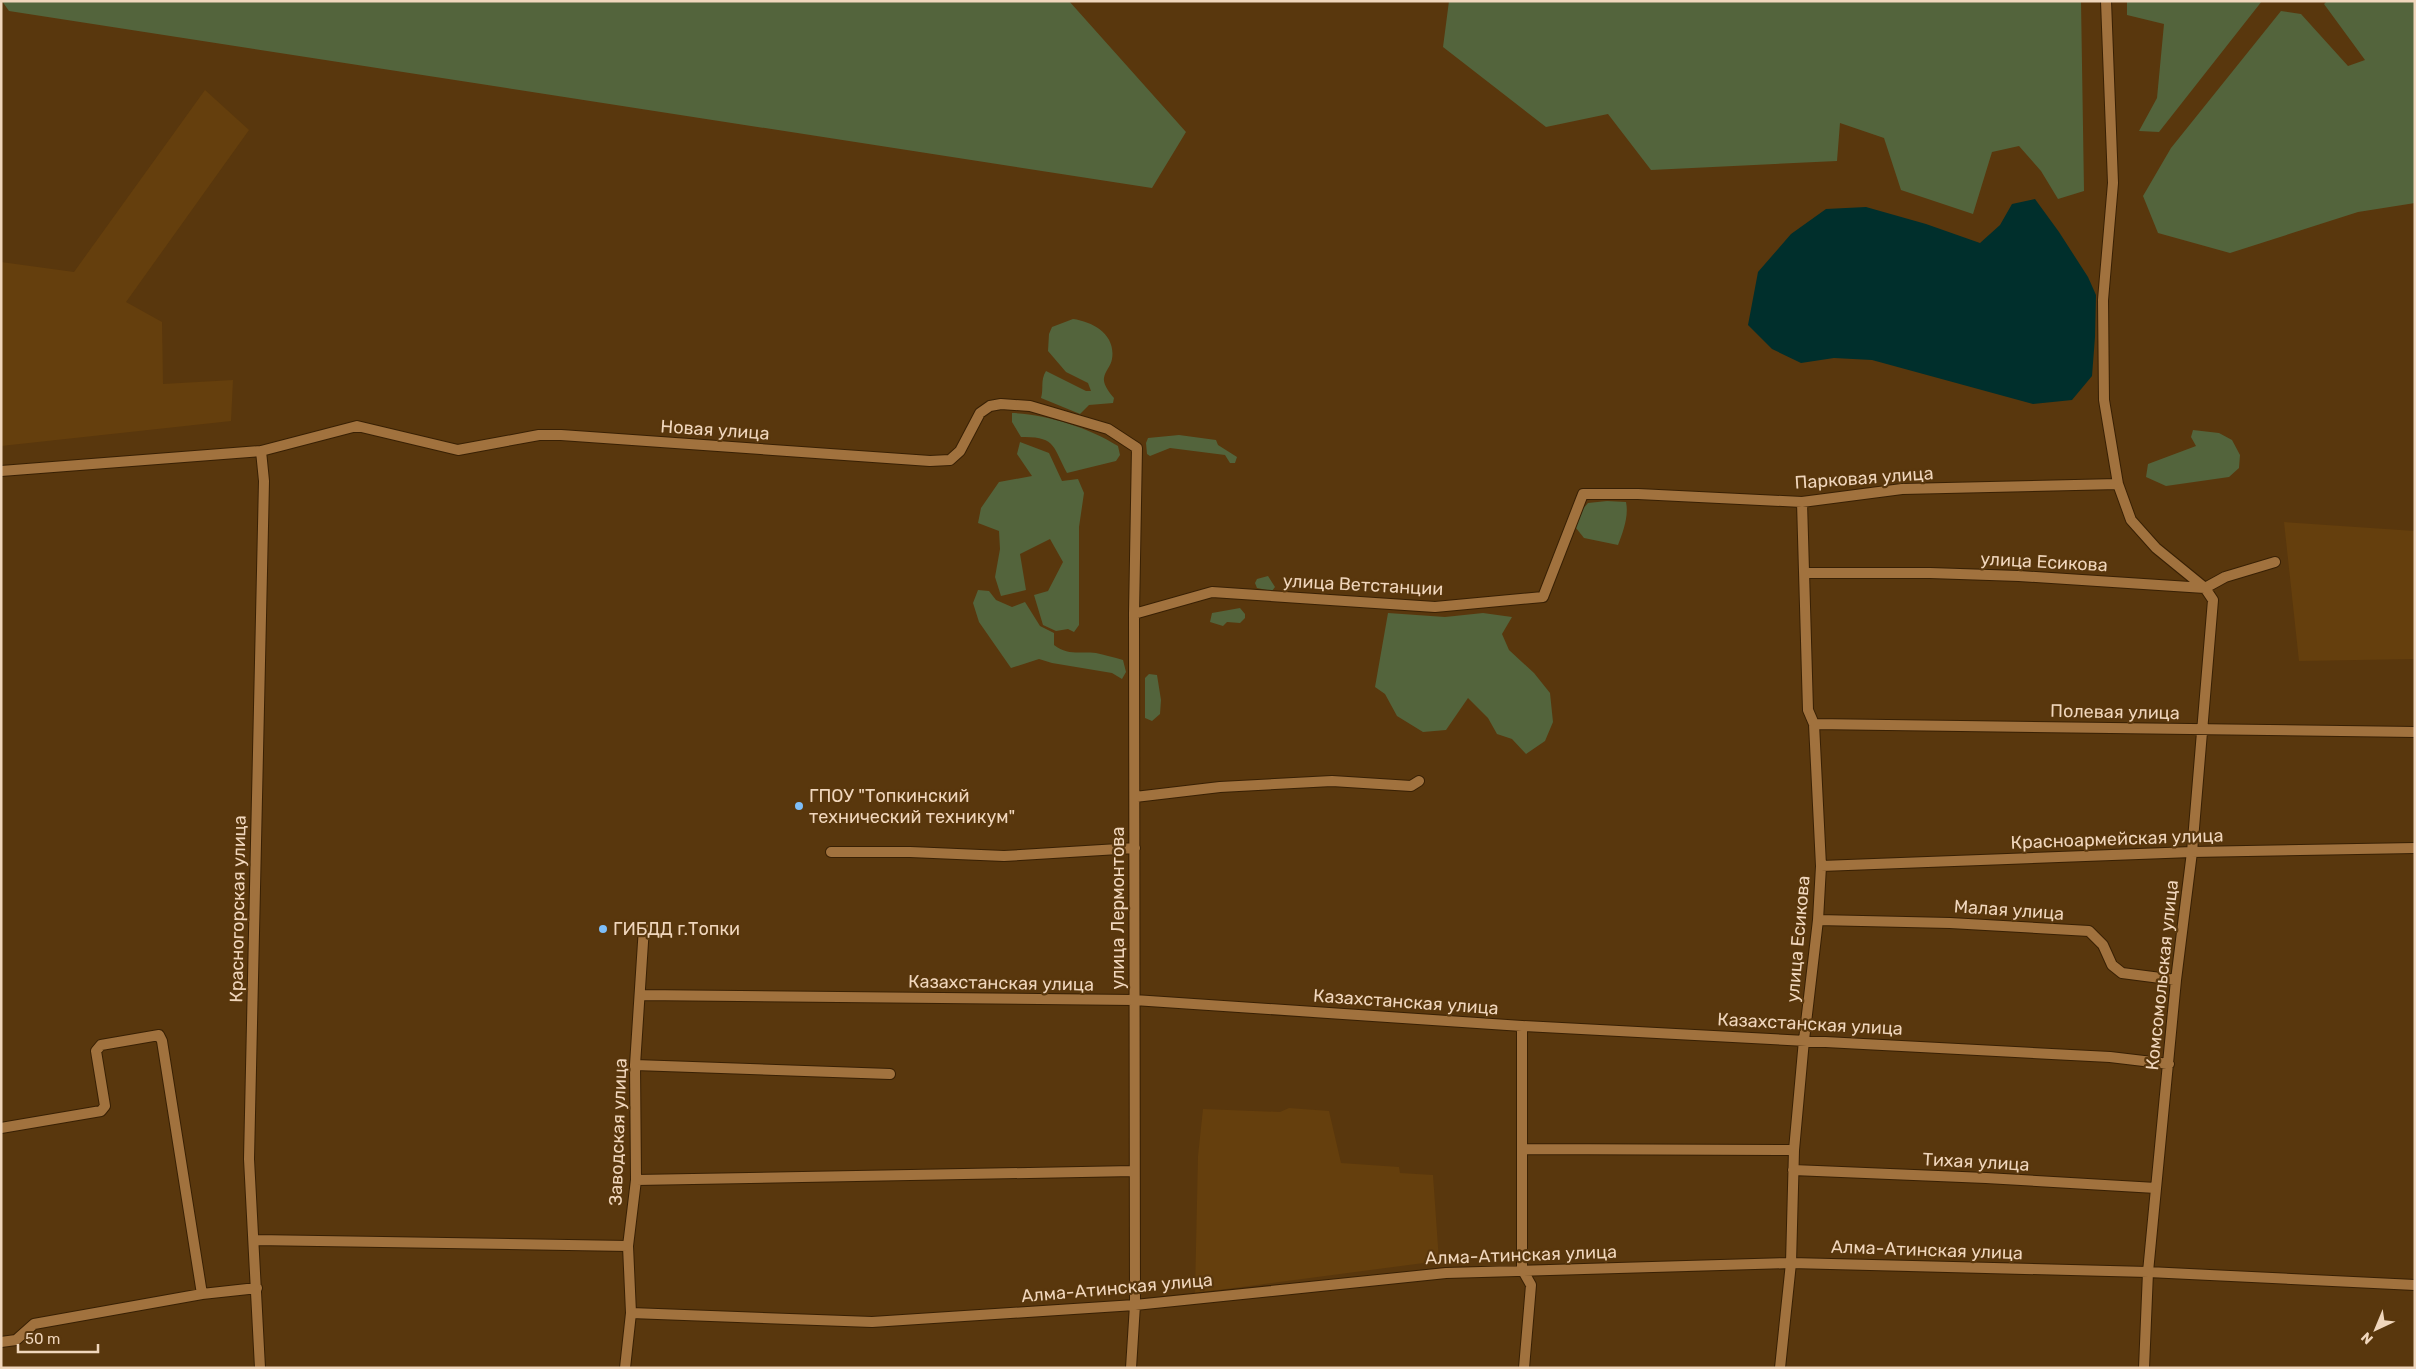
<svg xmlns="http://www.w3.org/2000/svg" width="2416" height="1369" font-family="Rubik,sans-serif">
<style>
.built{fill:#653f0d}
.green{fill:#53643c}
.water{fill:#002f2c}
.lines{fill:none;stroke-linecap:round;stroke-linejoin:round}
.street-casing{stroke:#382004;stroke-width:12}
.street{stroke:#a1723e;stroke-width:10}
.poi-dot{fill:#7dbef9;stroke:#59370d;stroke-width:2}
.labels{text-anchor:middle;dominant-baseline:central;stroke-width:4.5;stroke-linejoin:round;paint-order:stroke}
.street-label{font-size:18px;fill:#f0d6bc;stroke:#59370d}
.poi-label{font-size:18px;fill:#f0d6bc;stroke:#59370d;text-anchor:start}
</style>
<rect width="100%" height="100%" fill="#59370d"/>
<!-- built -->
<path class="built" d="M 205,90 L 249,130 L 126,302 L 162,322 L 163,384 L 233,380 L 231,421 L 1,446 L 1,262 L 74,272 Z
M 2284,522 L 2415,531 L 2415,659 L 2299,661 Z
M 1289,1108 L 1329,1111 L 1341,1163 L 1399,1167 L 1400,1173 L 1433,1175 L 1439,1261 L 1195,1293 L 1198,1156 L 1203,1109 L 1280,1112 Z"/>
<!-- green -->
<path class="green" d="M 2,1 L 1069,1 L 1186,132 L 1152,188 L 9,11 Z
M 1449,1 L 2081,1 L 2084,191 L 2058,199 L 2041,171 L 2019,146 L 1992,152 L 1973,214 L 1901,190 L 1884,138 L 1840,123 L 1837,161 L 1651,170 L 1608,114 L 1546,127 L 1443,47 Z
M 2127,1 L 2262,1 L 2159,132 L 2139,131 L 2157,98 L 2164,24 L 2127,15 Z
M 2327,1 L 2415,1 L 2415,203 L 2358,212 L 2230,253 L 2158,233 L 2143,196 L 2171,148 L 2281,11 L 2301,14 L 2348,66 L 2365,60 L 2324,4 Z
M 1073,319 C 1094,322 1116,335 1112,359 C 1111,366 1105,371 1104,378 C 1103,385 1110,393 1114,398 L 1113,403 L 1089,405 L 1080,414 L 1041,398 C 1044,388 1040,381 1046,371 L 1086,391 L 1091,391 L 1088,383 L 1066,372 L 1048,351 L 1049,334 L 1052,327 Z
M 1012,413 C 1046,414 1090,428 1118,446 L 1120,455 L 1116,461 L 1067,473 C 1053,447 1056,436 1021,437 L 1012,422 Z
M 2193,430 L 2219,433 L 2232,440 L 2240,455 L 2239,468 L 2229,477 L 2166,486 L 2146,477 L 2148,464 L 2196,446 L 2191,437 Z
M 1179,435 L 1216,440 L 1218,445 L 1237,457 L 1235,463 L 1230,463 L 1225,455 L 1170,448 L 1150,456 L 1147,454 L 1146,443 L 1148,438 Z
M 1020,442 L 1049,453 L 1062,481 L 1078,479 L 1084,493 L 1079,527 L 1079,625 L 1074,632 L 1068,629 L 1056,631 L 1043,625 L 1034,595 L 1048,591 L 1063,562 L 1050,539 L 1020,554 L 1026,590 L 1001,596 L 995,577 L 1000,549 L 999,531 L 978,523 L 981,508 L 999,482 L 1032,476 L 1017,454 Z
M 1607,501 L 1626,502 C 1629,516 1623,532 1618,545 L 1584,538 L 1576,528 L 1580,512 L 1588,503 Z
M 1268,576 L 1275,587 L 1272,591 L 1257,588 L 1255,583 L 1257,579 Z
M 978,590 L 989,591 L 996,600 L 1012,607 L 1025,602 L 1040,626 L 1054,633 L 1054,645 C 1068,656 1079,651 1096,653 C 1104,655 1114,657 1123,660 L 1126,672 L 1122,679 L 1112,673 L 1052,663 L 1039,659 L 1011,668 L 979,622 L 973,603 Z
M 1240,608 L 1245,614 L 1245,618 L 1240,623 L 1227,622 L 1223,626 L 1210,622 L 1212,613 Z
M 1388,613 L 1445,617 L 1483,613 L 1512,617 L 1502,634 L 1509,650 L 1534,673 L 1550,693 L 1553,722 L 1545,741 L 1526,754 L 1512,739 L 1497,734 L 1488,718 L 1468,698 L 1446,730 L 1423,732 L 1397,716 L 1385,694 L 1375,687 Z
M 1149,674 L 1157,675 L 1161,700 L 1160,714 L 1152,721 L 1145,718 L 1145,678 Z"/>
<!-- water -->
<path class="water" d="M 2035,199 L 2059,232 L 2088,277 L 2096,295 L 2095,337 L 2092,376 L 2072,400 L 2033,404 L 1872,360 L 1834,358 L 1801,363 L 1772,349 L 1748,325 L 1758,272 L 1791,234 L 1826,209 L 1866,207 L 1926,224 L 1980,243 L 2000,225 L 2012,204 Z"/>
<g class="lines">
<defs>
<path id="street" d="M 2106,1 L 2113,183 L 2103,300 L 2104,400 L 2118,484 L 2131,520 L 2156,548 L 2205,588 L 2213,600 L 2192,852 L 2176,980 L 2148,1272 L 2144,1368
M 1,471 L 261,451 L 357,426 L 458,450 L 539,435 L 561,435 L 930,461 L 950,460 L 960,451 L 980,413 L 990,406 L 1001,404 L 1030,406 L 1108,429 L 1137,448 L 1134,614 L 1135,1305 L 1131,1368
M 1805,573 L 1930,573 L 2019,576 L 2205,588 L 2225,577 L 2275,562
M 1134,614 L 1212,592 L 1435,607 L 1543,597 L 1583,494 L 1638,494 L 1802,502 L 1902,489 L 2118,484
M 1814,724 L 2415,732
M 1135,797 L 1220,787 L 1332,781 L 1411,786 L 1419,781
M 831,852 L 910,852 L 1004,856 L 1135,848
M 1821,866 L 2192,852 L 2415,848
M 1818,920 L 1950,923 L 2089,931 L 2103,945 L 2112,965 L 2122,973 L 2176,980
M 640,995 L 1134,1000 L 1522,1026 L 2110,1057 L 2169,1064
M 1522,1026 L 1522,1269 L 1531,1285 L 1524,1368
M 635,1065 L 890,1074
M 1,1128 L 101,1111 L 105,1106 L 96,1051 L 101,1045 L 159,1035 L 162,1041 L 202,1294 L 257,1288
M 1523,1149 L 1794,1150
M 1793,1170 L 1986,1178 L 2156,1188
M 636,1180 L 1134,1171
M 255,1240 L 628,1246
M 631,1313 L 872,1322 L 1135,1305 L 1446,1273 L 1791,1263 L 2148,1272 L 2415,1285
M 1,1342 L 16,1340 L 34,1324 L 202,1294
M 260,1368 L 249,1159 L 264,481 L 261,451
M 625,1368 L 631,1313 L 628,1246 L 636,1180 L 635,1065 L 644,927
M 1780,1368 L 1791,1263 L 1794,1150 L 1804,1040 L 1818,920 L 1821,866 L 1814,724 L 1808,710 L 1802,502"/>
</defs>
<!-- street casing -->
<use href="#street" class="street-casing"/>
<!-- street -->
<use href="#street" class="street"/>
</g>
<!-- markers -->
<g class="poi-dot">
<circle cx="799" cy="806" r="5"/>
<circle cx="603" cy="929" r="5"/>
</g>
<g class="labels">
<!-- street labels -->
<g class="street-label">
<text transform="translate(715 430) rotate(4)">Новая улица</text>
<text transform="translate(1864 478) rotate(-4)">Парковая улица</text>
<text transform="translate(2044 562) rotate(3)">улица Есикова</text>
<text transform="translate(1363 585) rotate(3)">улица Ветстанции</text>
<text transform="translate(2115 712) rotate(1)">Полевая улица</text>
<text transform="translate(2117 839) rotate(-2)">Красноармейская улица</text>
<text transform="translate(1118 908) rotate(-90)">улица Лермонтова</text>
<text transform="translate(238 909) rotate(-89)">Красногорская улица</text>
<text transform="translate(2009 910) rotate(4)">Малая улица</text>
<text transform="translate(1798 939) rotate(-85)">улица Есикова</text>
<text transform="translate(2162 975) rotate(-84)">Комсомольская улица</text>
<text transform="translate(1001 983) rotate(1)">Казахстанская улица</text>
<text transform="translate(1406 1002) rotate(4)">Казахстанская улица</text>
<text transform="translate(1810 1024) rotate(3)">Казахстанская улица</text>
<text transform="translate(618 1132) rotate(-88)">Заводская улица</text>
<text transform="translate(1976 1162) rotate(3)">Тихая улица</text>
<text transform="translate(1927 1250) rotate(2)">Алма-Атинская улица</text>
<text transform="translate(1521 1255) rotate(-2)">Алма-Атинская улица</text>
<text transform="translate(1117 1288) rotate(-5)">Алма-Атинская улица</text>
</g>
<!-- poi labels -->
<g class="poi-label">
<text x="809" y="796">ГПОУ "Топкинский<tspan x="809" dy="21">технический техникум"</tspan></text>
<text x="613" y="929">ГИБДД г.Топки</text>
</g>
</g>
<!-- border -->
<rect width="2416" height="1369" fill="none" stroke="#f0d6bc" stroke-width="5"/>
<!-- north arrow -->
<g transform="translate(2376 1329) rotate(224)" stroke="#59370d" stroke-width="4" paint-order="stroke">
<path d="M0-4L9 19L0 12L-9 19Z" fill="#f0d6bc"/>
<text y="-8" font-size="14" font-weight="bold" text-anchor="middle" fill="#f0d6bc">N</text>
</g>
<!-- scale -->
<path d="M18 1344v8h80v-8" fill="none" stroke="#f0d6bc" stroke-width="2.5"/>
<text x="25" y="1344" font-size="15" fill="#f0d6bc" stroke="#59370d" stroke-width="4" paint-order="stroke">50 m</text>
</svg>
